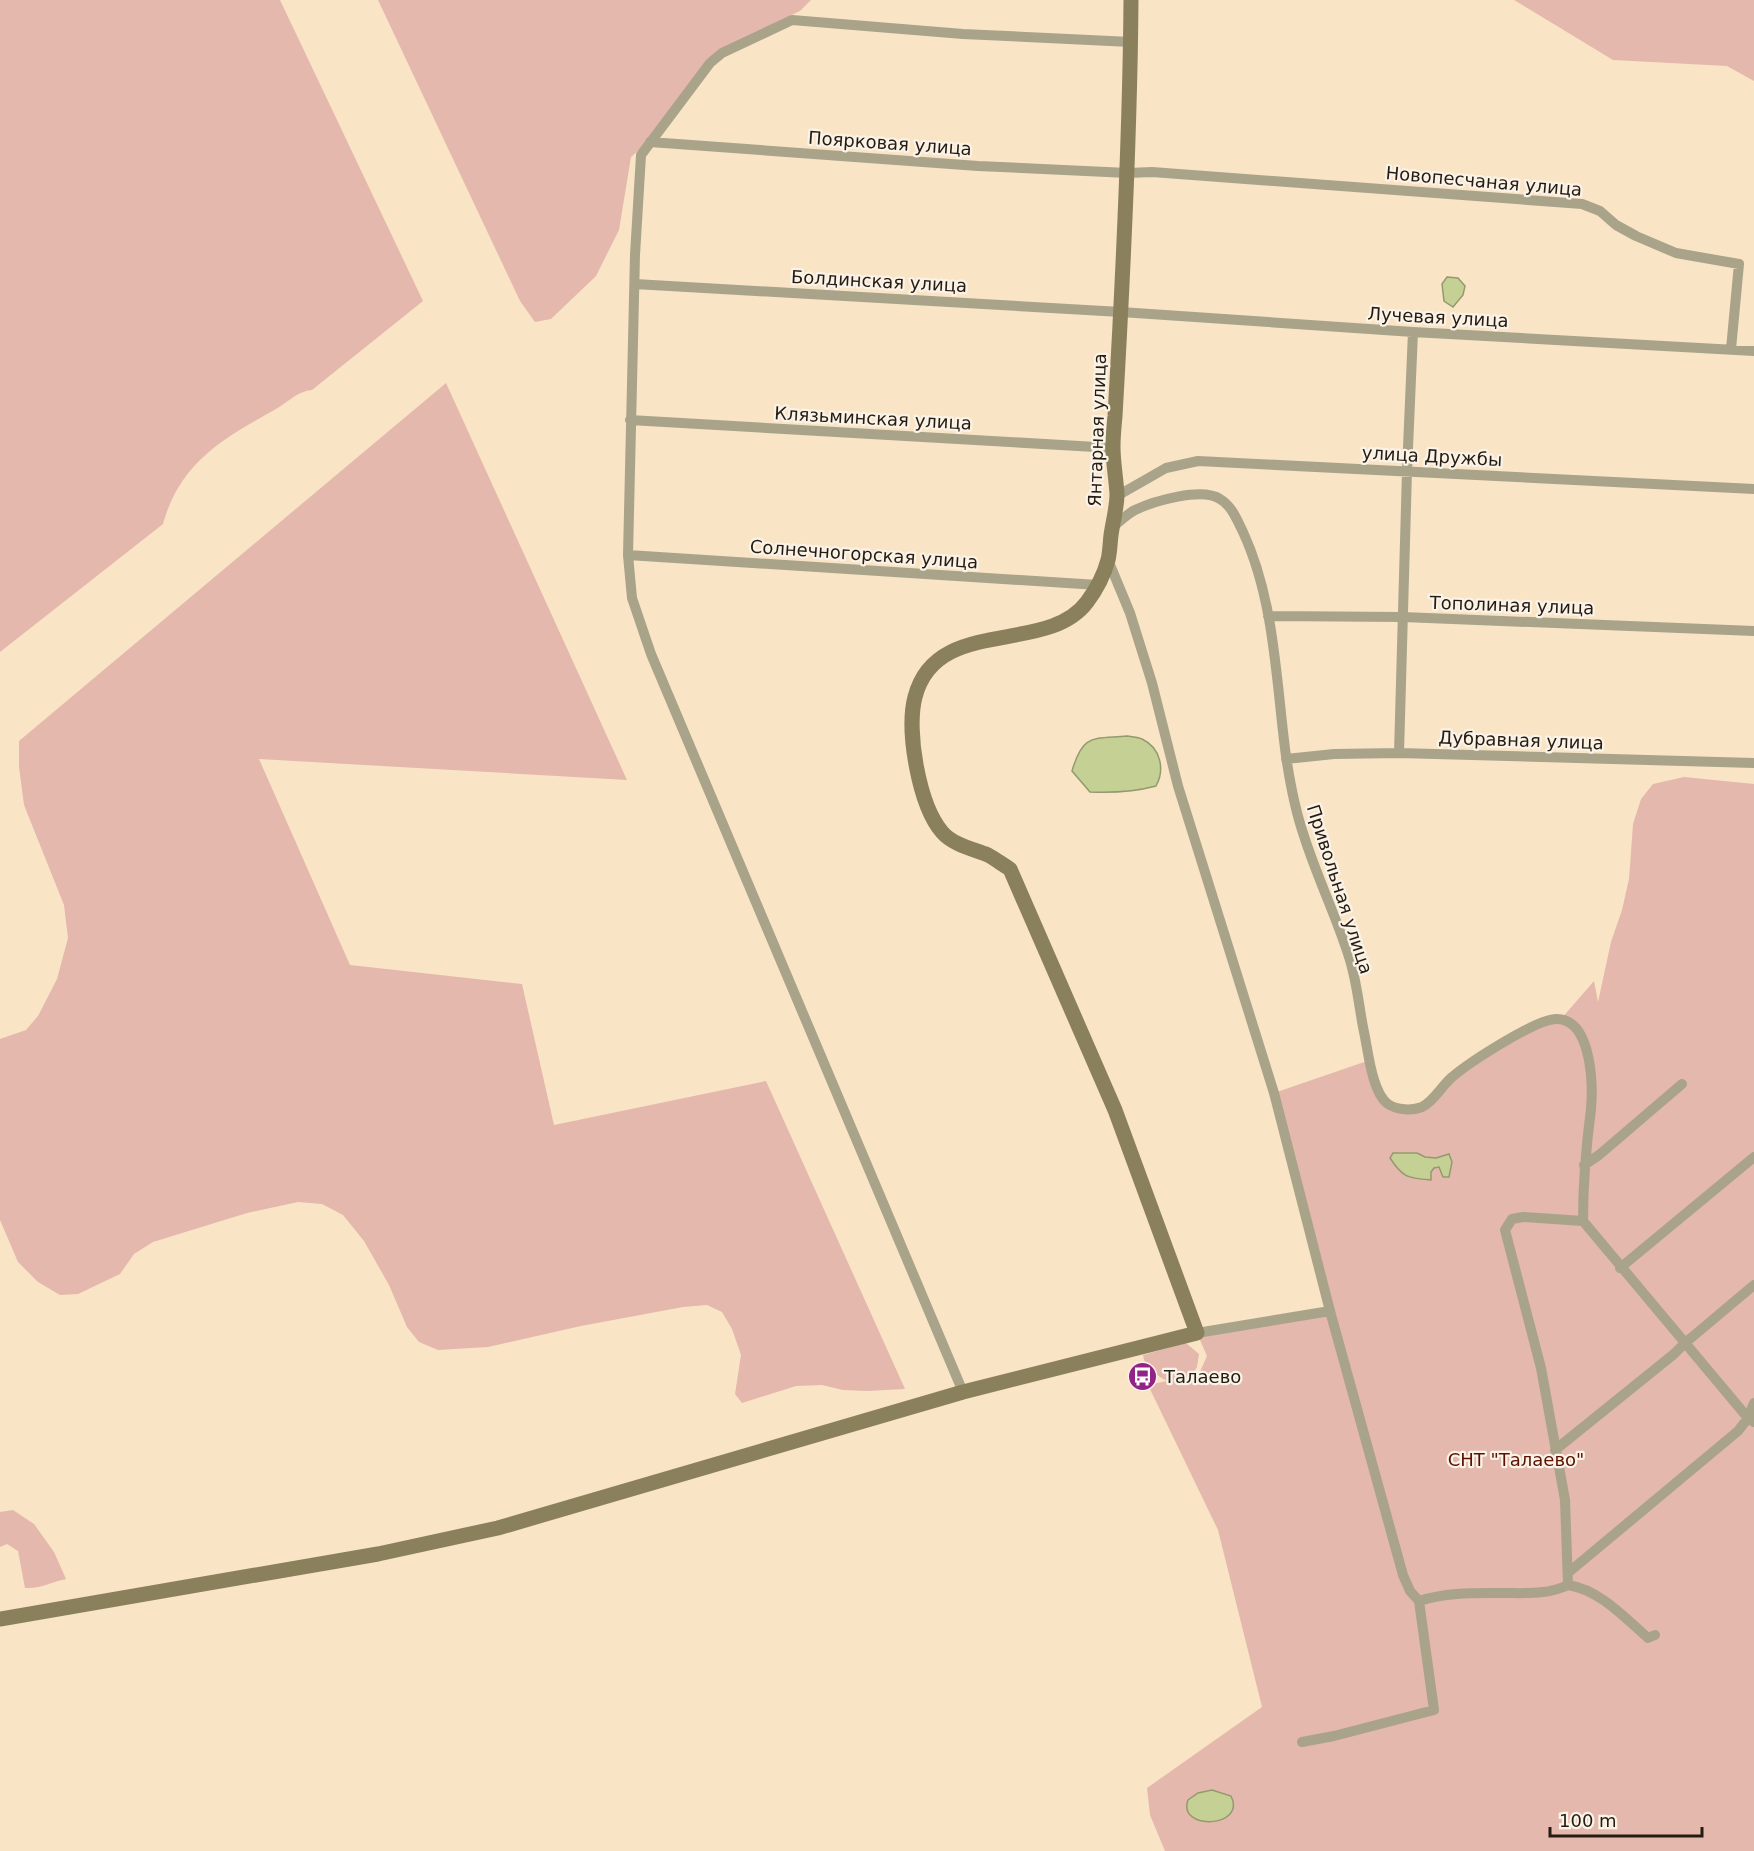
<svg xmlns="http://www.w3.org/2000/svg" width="1754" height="1851" font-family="'DejaVu Sans',sans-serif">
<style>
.green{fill:#e4b8ad}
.water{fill:#c5d095;stroke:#959a6e;stroke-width:1.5}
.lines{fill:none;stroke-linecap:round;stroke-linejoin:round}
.street{stroke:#a9a38a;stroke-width:10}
.secondary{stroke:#8a815c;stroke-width:15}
.labels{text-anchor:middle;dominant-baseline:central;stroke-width:4.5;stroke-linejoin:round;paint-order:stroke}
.street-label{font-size:18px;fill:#241c12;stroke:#fbf3e7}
.poi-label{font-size:18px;fill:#241c12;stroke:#fbf3e7;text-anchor:start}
.park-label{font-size:18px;fill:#5b1101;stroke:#fbf3e7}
</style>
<rect width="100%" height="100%" fill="#f9e4c6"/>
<!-- green -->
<path class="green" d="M 0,0 L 280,0 L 423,301 L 312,390 C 298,391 288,402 276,409 C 224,438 180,462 163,524 L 0,652 Z
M 378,0 L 811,0 L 800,11 L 760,30 L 716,58 L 650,140 L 631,157 L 619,230 L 596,276 L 551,319 L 535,322 L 520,301 Z
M 1514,0 L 1754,0 L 1754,81 L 1727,66 L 1613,60 Z
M 446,383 L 627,780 L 259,759 L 350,965 L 522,984 L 554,1125 L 766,1081 L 905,1389 L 867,1391 L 843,1390 L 822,1385 L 796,1386 L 742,1403 L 735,1394 L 741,1355 L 732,1329 L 722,1312 L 707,1305 L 683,1307 L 581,1326 L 488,1347 L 438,1350 L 419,1342 L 407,1327 L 389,1285 L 364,1241 L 343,1215 L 322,1204 L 298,1202 L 247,1213 L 153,1242 L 134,1254 L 120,1274 L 78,1294 L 60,1295 L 38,1282 L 18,1262 L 0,1220 L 0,1039 L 26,1030 L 38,1016 L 57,979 L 68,938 L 64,905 L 24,805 L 19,767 L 19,741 Z
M 1684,777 L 1754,784 L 1754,1851 L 1165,1851 L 1150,1815 L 1147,1788 L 1262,1707 L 1218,1530 L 1148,1385 L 1167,1381 C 1156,1375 1144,1367 1143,1355 L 1186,1343 L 1199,1354 L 1197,1367 L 1191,1377 L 1199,1374 L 1207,1356 L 1197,1333 L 1330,1311 L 1274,1093 L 1370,1060 L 1387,1103 L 1415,1109 L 1449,1080 L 1528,1028 L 1561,1019 L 1594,981 L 1598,1002 L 1611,942 L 1622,910 L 1629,879 L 1633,824 L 1641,799 L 1653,784 Z
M 13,1510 L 34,1524 L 54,1552 L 66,1579 C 52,1582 40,1589 25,1588 L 18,1551 L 7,1544 L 0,1547 L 0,1512 Z"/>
<!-- water -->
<path class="water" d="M 1447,277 L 1458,278 L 1465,286 L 1463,295 L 1453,307 L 1444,301 L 1442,284 Z
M 1127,736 C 1132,737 1138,737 1142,739 C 1161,748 1165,770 1156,786 C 1134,792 1113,793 1090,792 L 1072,771 C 1083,733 1093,739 1127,736 Z
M 1393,1153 L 1417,1153 L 1425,1157 L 1436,1158 L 1449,1154 L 1452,1162 L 1449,1177 L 1443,1177 L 1439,1167 L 1434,1168 L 1431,1172 L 1431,1180 C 1408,1178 1403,1178 1390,1158 Z
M 1212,1790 L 1231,1796 C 1247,1828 1177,1831 1188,1800 L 1198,1793 Z"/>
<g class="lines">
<!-- street -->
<path class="street" d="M 650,142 L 978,166 L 1128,173 L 1152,172 L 1582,204 L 1600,211 L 1616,225 L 1636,236 L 1676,253 L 1739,264 L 1731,349
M 635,284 L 1121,312 L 1413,332 L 1754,351
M 630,420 L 1113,448
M 1117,496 L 1166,468 L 1198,461 L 1754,489
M 1112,528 C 1119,522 1127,514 1135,510 C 1154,501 1202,487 1220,499 C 1232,506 1237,520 1243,532 C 1275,601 1276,682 1286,756 C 1290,783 1295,810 1304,836 C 1317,877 1336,916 1349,957 C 1357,981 1359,1008 1364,1032 C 1368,1050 1372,1093 1388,1104 C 1397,1110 1412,1111 1422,1107 C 1434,1101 1441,1087 1451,1078 C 1467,1064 1538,1017 1558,1019 C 1592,1021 1593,1085 1591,1109 C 1586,1147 1583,1183 1583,1221 L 1523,1217 L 1512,1219 L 1505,1230 L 1541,1368 L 1565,1500 L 1568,1585 C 1547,1595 1526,1593 1503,1593 C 1475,1593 1446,1592 1419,1601
M 628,555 L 1098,585
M 1108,560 L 1130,613 L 1152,683 L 1178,786 L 1274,1093 L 1330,1311 L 1403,1575 L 1410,1591 L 1419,1601 L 1434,1710 L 1334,1736 L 1302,1742
M 1268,616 L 1403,617 L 1754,631
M 1399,753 L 1407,471 L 1413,332
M 1286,759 L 1334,754 L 1399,753 L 1754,763
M 1584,1165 L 1599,1155 L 1682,1084
M 1583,1221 L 1748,1418 L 1754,1422
M 1620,1268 L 1754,1157
M 1197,1333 L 1330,1311
M 963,1392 L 651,654 L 632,598 L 628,555 L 635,255 L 641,155 L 710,63 L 722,53 L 792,20 L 963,34 L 1131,42
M 1555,1450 L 1674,1354 L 1685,1343 L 1754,1285
M 1569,1572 L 1738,1431 L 1748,1418 L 1754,1403
M 1568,1585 C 1600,1590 1624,1617 1648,1638 L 1655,1635"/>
<!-- secondary -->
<path class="secondary" d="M 0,1619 L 378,1554 L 498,1528 L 963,1392 L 1197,1333 L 1115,1110 L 1010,869 C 1002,864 995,859 988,855 C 973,849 953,845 942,832 C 919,805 906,731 915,697 C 936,615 1047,656 1087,602 C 1096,590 1104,575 1108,560 C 1110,552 1110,543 1111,535 C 1113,521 1117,507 1117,494 C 1116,478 1113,462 1113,447 C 1113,437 1114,426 1115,416 C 1123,277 1130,139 1131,0"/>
</g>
<!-- icons -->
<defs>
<symbol id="bus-disc" viewBox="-11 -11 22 22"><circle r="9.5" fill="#912486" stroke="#fbf3e7"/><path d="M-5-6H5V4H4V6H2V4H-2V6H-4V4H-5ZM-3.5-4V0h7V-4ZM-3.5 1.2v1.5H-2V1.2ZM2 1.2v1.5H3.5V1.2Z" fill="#fff"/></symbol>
</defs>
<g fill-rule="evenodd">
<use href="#bus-disc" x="1126" y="1360" width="33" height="33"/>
</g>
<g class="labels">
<!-- street labels -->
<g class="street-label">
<text transform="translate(890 143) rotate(4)">Поярковая улица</text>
<text transform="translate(1484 181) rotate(5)">Новопесчаная улица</text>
<text transform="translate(879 281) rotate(3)">Болдинская улица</text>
<text transform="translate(1438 317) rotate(3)">Лучевая улица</text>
<text transform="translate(873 418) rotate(3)">Клязьминская улица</text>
<text transform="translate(1097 430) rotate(-88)">Янтарная улица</text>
<text transform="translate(1432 456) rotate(3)">улица Дружбы</text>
<text transform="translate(864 554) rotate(4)">Солнечногорская улица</text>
<text transform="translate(1512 605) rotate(2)">Тополиная улица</text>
<text transform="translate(1521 740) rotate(2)">Дубравная улица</text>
<text transform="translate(1340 889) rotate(72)">Привольная улица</text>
</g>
<!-- poi labels -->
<g class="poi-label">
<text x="1164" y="1376">Талаево</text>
</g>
<!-- park labels -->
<g class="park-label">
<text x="1516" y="1459">СНТ "Талаево"</text>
</g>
</g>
<!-- scale -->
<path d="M1550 1827v9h152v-9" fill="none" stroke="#241c12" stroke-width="3"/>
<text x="1559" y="1827" font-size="18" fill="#241c12" stroke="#fbf3e7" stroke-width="4.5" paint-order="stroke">100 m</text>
</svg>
